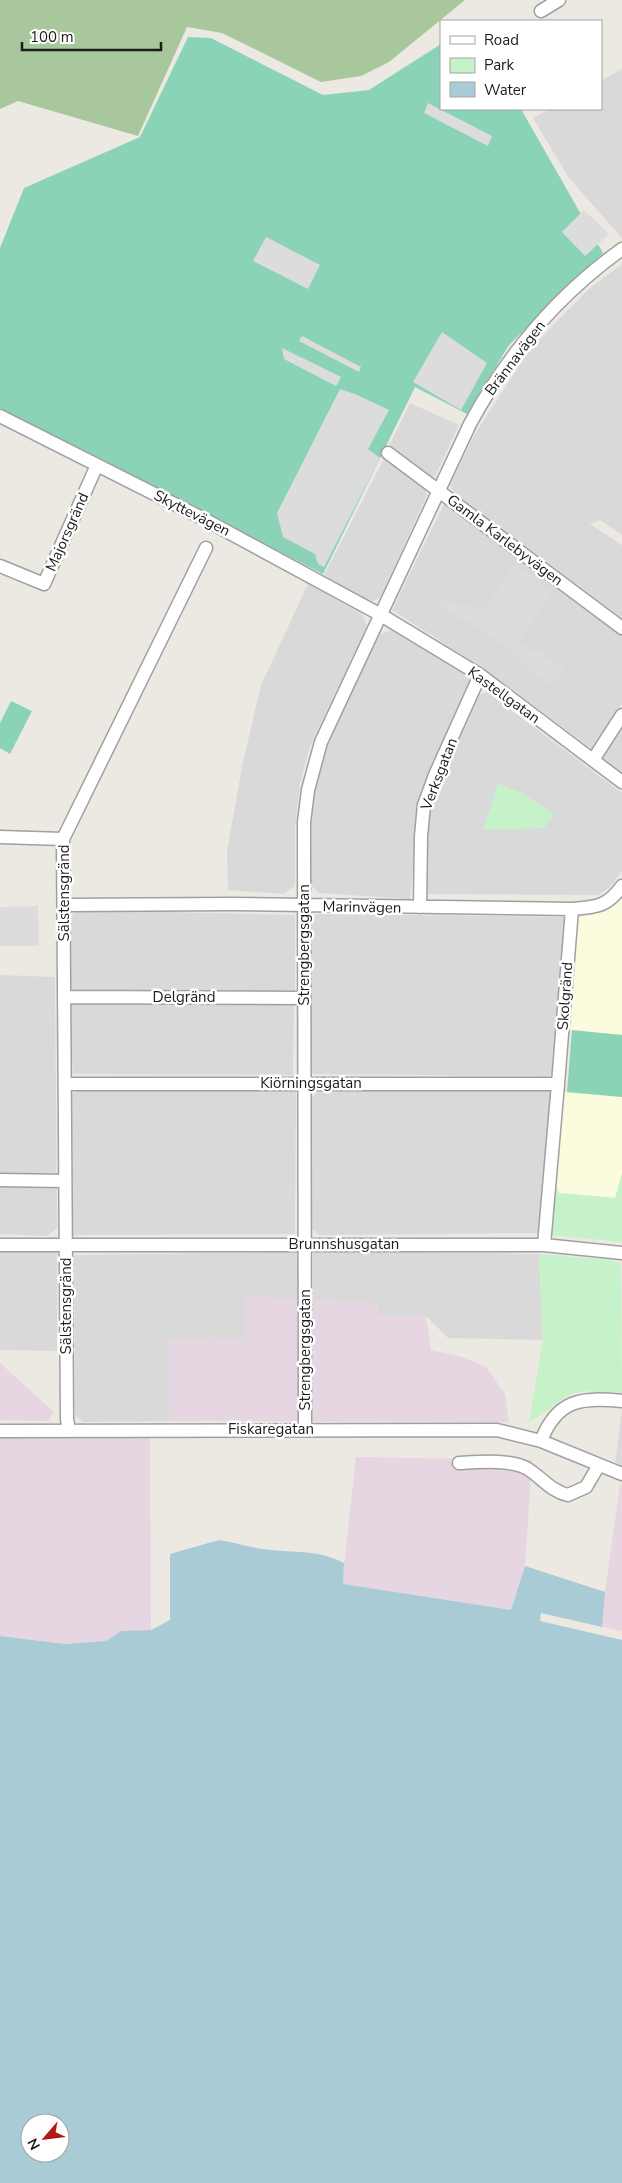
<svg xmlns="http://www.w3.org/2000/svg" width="622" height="2183" font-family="'Nunito Sans',sans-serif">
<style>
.residential{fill:#dad9d9}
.industrial{fill:#e5d6e2}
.education{fill:#fbfbde}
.forest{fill:#a9c79d}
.park{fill:#c5f2c9}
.pitch{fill:#8ad3b7}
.parking{fill:#dcdcdc}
.water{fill:#a9cbd5;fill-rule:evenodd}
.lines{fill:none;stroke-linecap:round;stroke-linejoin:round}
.minor-casing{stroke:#a0a0a0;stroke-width:15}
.minor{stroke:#fff;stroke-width:12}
.labels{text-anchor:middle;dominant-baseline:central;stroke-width:5;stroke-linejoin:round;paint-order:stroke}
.street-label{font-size:15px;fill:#1c1c1c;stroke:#fff}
</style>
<rect width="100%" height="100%" fill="#ece9e3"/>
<!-- residential -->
<path class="residential" d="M 622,69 L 622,238 L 569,178 L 533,118 L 550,109 L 601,109 L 601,81 Z
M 622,264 L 622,535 L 600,520 L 590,524 L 622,545 L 622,621 L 456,497 L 450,485 L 475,434 L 524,358 L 554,324 L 590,288 Z
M 410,403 L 459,425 L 433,481 L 388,448 Z
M 385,457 L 425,487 L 427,495 L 380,598 L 368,603 L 324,575 Z
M 445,502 L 622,634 L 622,704 L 592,749 L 484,669 L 392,610 Z
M 308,584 L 362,614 L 367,626 L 310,746 L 300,784 L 295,827 L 295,886 L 284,894 L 228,890 L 227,852 L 242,766 L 261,685 Z
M 392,630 L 473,680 L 419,814 L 410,899 L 319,893 L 311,885 L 312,803 L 323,754 L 379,635 Z
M 487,692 L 622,793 L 622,871 L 610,887 L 598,895 L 426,894 L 427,803 L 476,696 Z
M 622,719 L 622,774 L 599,757 Z
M 78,910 L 295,915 L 295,993 L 71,993 L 70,918 Z
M 317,914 L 567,917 L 554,1071 L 549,1076 L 310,1074 L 311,919 Z
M 0,975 L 55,977 L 57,1228 L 47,1236 L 0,1234 Z
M 69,1002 L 294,1003 L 293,1075 L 73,1074 Z
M 81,1089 L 296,1091 L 295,1234 L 73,1235 L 72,1094 Z
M 319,1091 L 550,1091 L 553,1096 L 542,1233 L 319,1235 L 312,1229 L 312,1097 Z
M 313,1251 L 539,1254 L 543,1340 L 448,1338 L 426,1316 L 379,1316 L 376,1304 L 313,1300 Z
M 0,1252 L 57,1252 L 57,1351 L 0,1350 Z
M 300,1252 L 299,1300 L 245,1338 L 168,1339 L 170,1421 L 83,1422 L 75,1415 L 74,1255 Z
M 622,1410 L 622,1466 L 615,1465 Z"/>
<!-- industrial -->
<path class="industrial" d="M 245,1296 L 376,1304 L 379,1316 L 426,1316 L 431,1350 L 462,1357 L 486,1367 L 505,1394 L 509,1422 L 170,1421 L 168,1339 L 245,1338 Z
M 0,1363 L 54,1412 L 48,1421 L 0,1420 Z
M 0,1436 L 150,1437 L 151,1630 L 121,1631 L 106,1641 L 65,1644 L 0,1636 Z
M 356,1457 L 532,1460 L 525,1566 L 511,1610 L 342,1584 Z
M 620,1485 L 622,1486 L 622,1631 L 602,1627 L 605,1592 Z"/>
<!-- education -->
<path class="education" d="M 622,898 L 622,1035 L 571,1030 L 577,918 L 607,911 Z
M 561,1092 L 622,1097 L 622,1173 L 615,1198 L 559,1193 L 554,1181 Z"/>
<!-- forest -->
<path class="forest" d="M 0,0 L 465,0 L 389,62 L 361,76 L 321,82 L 222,33 L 187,27 L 138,136 L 18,101 L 0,109 Z"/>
<!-- park -->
<path class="park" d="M 498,784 L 522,793 L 554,814 L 544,828 L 483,830 Z
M 622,1173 L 622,1242 L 550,1235 L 554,1181 L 559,1193 L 615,1198 Z
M 539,1254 L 611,1260 L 621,1264 L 622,1391 L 622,1393 L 582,1391 L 569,1395 L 529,1423 L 543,1340 Z"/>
<!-- pitch -->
<path class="pitch" d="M 188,37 L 211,38 L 323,95 L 369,90 L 441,44 L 441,109 L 521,109 L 603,253 L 509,345 L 467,414 L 415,387 L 323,574 L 0,408 L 0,248 L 24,188 L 140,137 Z
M 11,701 L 32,711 L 10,754 L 0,748 L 0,723 Z
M 572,1030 L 622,1035 L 622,1097 L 567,1092 Z"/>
<!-- parking -->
<path class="parking" d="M 428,103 L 492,136 L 488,146 L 424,113 Z
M 584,210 L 609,234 L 585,256 L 562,232 Z
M 266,237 L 320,265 L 308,289 L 253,261 Z
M 442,332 L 487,363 L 461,410 L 413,382 Z
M 302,336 L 361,367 L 359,372 L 299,341 Z
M 282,348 L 341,377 L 336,386 L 284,359 Z
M 340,389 L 355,394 L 389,410 L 368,449 L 380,458 L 324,567 L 318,564 L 315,554 L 283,537 L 277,513 Z
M 514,564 L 553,592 L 519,641 L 535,652 L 537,650 L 564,669 L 552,685 L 523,665 L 510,650 L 472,624 L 437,606 L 443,597 L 460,607 L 466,604 L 482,612 Z
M 38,906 L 39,946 L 0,946 L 0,907 Z"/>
<!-- water -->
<path class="water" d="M 219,1540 C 237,1543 255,1549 273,1550 C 299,1553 319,1550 344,1563 L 343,1584 L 511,1610 L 525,1566 L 605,1592 L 602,1627 L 541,1613 L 540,1621 L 622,1640 L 622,2183 L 0,2183 L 0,1636 L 65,1644 L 106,1641 L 121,1631 L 151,1630 L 170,1620 L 170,1554 ZM 30,2123 L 60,2123 L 60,2153 L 30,2153 Z"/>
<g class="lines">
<defs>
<path id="minor" d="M 541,11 L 559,0
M 0,416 L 204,519 L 381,615 L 480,675 L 622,782
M 388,453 L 622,628
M 0,566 L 44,584 L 97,465
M 593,760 L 622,715
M 0,837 L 63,839
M 64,905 L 232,904 L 572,909 C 596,907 607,907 622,886
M 420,907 L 421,836 L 424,805 L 435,775 L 480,675
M 64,997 L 303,998
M 66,1084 L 558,1084 L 572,909
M 0,1180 L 65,1181
M 0,1245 L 544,1245 L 622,1253
M 544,1245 L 558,1084
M 305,1429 L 304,822 L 308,790 L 321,742 L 470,424 C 507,355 558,295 622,249
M 0,1431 L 497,1430 L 541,1441 L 622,1474
M 69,1431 L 67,1419 L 63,839 L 206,548
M 541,1441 C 557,1399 582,1397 622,1401
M 459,1463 C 478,1462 512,1459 528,1469 C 542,1478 551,1491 568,1495 L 586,1487 L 599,1465"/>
</defs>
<!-- minor casing -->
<use href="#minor" class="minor-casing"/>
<!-- minor -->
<use href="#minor" class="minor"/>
</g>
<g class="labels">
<!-- street labels -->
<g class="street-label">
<text transform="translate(515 358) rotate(-53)">Brännavägen</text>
<text transform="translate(192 513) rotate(27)">Skyttevägen</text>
<text transform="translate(67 532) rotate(-66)">Majorsgränd</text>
<text transform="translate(505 540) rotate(37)">Gamla Karlebyvägen</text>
<text transform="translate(504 695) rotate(36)">Kastellgatan</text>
<text transform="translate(439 774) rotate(-69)">Verksgatan</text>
<text transform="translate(64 893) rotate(-90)">Sälstensgränd</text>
<text transform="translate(362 907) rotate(1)">Marinvägen</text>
<text transform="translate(304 945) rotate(-90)">Strengbergsgatan</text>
<text transform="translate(565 996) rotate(-86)">Skolgränd</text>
<text x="184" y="997">Delgränd</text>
<text x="311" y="1083">Kiörningsgatan</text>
<text x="344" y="1244">Brunnshusgatan</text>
<text transform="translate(66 1306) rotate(-90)">Sälstensgränd</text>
<text transform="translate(305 1350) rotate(-90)">Strengbergsgatan</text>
<text x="271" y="1429">Fiskaregatan</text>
</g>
</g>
<!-- legend -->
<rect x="440" y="20" width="162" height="90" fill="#ffffff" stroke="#a4a4a4"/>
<rect x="450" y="36" width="25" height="8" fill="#ffffff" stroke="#a4a4a4"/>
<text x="484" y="45" font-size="15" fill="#1c1c1c">Road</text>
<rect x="450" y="58" width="25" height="15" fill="#c5f2c9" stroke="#a4a4a4"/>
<text x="484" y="70" font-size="15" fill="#1c1c1c">Park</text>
<rect x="450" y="82" width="25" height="15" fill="#a9cbd5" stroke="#a4a4a4"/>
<text x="484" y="95" font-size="15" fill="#1c1c1c">Water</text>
<!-- north arrow -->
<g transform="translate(45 2138) rotate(242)"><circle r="24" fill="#ffffff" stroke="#a4a4a4"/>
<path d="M0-4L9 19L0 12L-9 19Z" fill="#b11817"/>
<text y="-8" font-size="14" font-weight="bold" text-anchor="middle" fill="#1c1c1c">N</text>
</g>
<!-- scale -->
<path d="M22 42v8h139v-8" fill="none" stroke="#1c1c1c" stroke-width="2.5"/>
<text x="30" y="42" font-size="15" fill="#1c1c1c" stroke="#ffffff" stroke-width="4" paint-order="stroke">100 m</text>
</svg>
